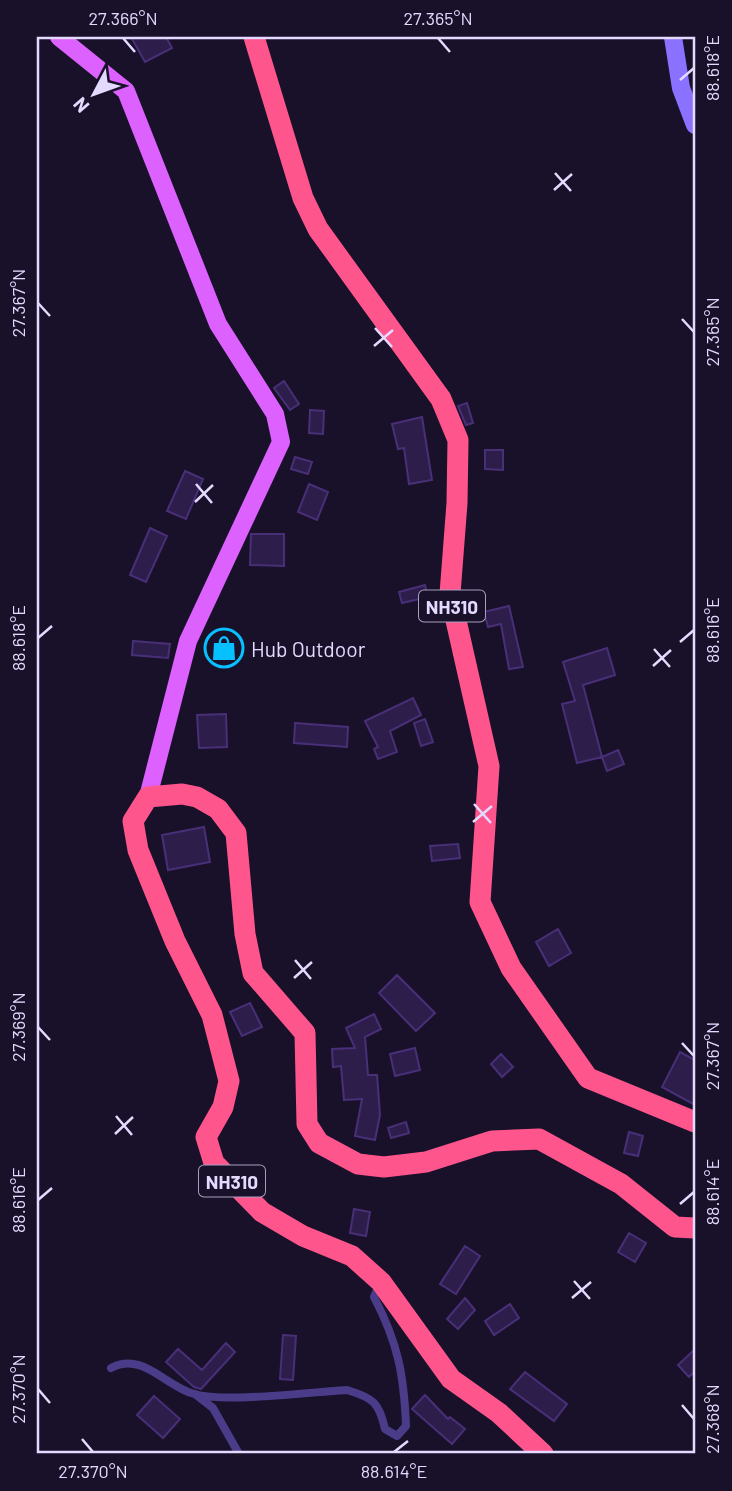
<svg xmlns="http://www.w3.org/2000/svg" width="732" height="1491" font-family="Barlow,sans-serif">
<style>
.building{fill:#2d1d4b;stroke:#482f77;stroke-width:2}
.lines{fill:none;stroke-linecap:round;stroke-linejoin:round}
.lane{stroke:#4b3c89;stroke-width:8}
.secondary{stroke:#8a71ff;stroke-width:18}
.primary{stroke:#dc61ff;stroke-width:18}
.highway{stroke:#ff558d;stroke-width:21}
.ticks{fill:none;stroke:#e4daff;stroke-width:2.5}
.labels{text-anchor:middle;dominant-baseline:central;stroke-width:5;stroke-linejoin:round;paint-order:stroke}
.shield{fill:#19112a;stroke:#a79ebf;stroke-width:2}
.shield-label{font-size:19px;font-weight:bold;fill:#e4daff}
.poi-label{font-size:21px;fill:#e4daff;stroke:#19112a;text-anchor:start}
.neatline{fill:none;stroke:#e4daff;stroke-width:2.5}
.ticks-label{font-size:18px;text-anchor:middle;fill:#e4daff}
</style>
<rect width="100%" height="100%" fill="#19112a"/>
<!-- building -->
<path class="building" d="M 131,37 L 166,37 L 172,48 L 145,62 Z
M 284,381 L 299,404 L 290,410 L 274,388 Z
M 467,403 L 473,423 L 466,425 L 458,406 Z
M 310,410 L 324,411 L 323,434 L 309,433 Z
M 422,417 L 432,480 L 409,484 L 404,448 L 398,449 L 392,424 Z
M 485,450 L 503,450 L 503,470 L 485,469 Z
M 295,457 L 312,462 L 308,474 L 291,469 Z
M 185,471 L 203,479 L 186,519 L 167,511 Z
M 309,484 L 328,492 L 317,520 L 298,512 Z
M 150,528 L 167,536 L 146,582 L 130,575 Z
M 251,534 L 284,534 L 284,566 L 250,565 Z
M 425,585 L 428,597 L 402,603 L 399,592 Z
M 509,606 L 523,667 L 509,669 L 501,624 L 488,627 L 484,612 Z
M 133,641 L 170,644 L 168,658 L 132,655 Z
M 607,648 L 615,675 L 583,685 L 602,757 L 577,763 L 562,704 L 575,701 L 563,662 Z
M 413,698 L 421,715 L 390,731 L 397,752 L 378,759 L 374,749 L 378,747 L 365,721 Z
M 226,714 L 227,747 L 199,748 L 197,715 Z
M 425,719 L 433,742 L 421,746 L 414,723 Z
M 295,723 L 348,727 L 347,747 L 294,743 Z
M 618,750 L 624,764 L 607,771 L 602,757 Z
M 204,827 L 210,862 L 168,870 L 162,835 Z
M 458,844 L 460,858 L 432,861 L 430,846 Z
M 558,929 L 571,953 L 549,966 L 536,942 Z
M 397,975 L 435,1013 L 416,1031 L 379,993 Z
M 250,1003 L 262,1027 L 242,1036 L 230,1012 Z
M 374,1014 L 381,1029 L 365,1037 L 368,1075 L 377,1075 L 380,1115 L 375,1140 L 355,1136 L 362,1099 L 344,1100 L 341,1066 L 333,1067 L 332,1049 L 355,1048 L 346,1028 Z
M 415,1048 L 420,1070 L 395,1076 L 390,1054 Z
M 680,1052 L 695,1060 L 695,1105 L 662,1087 Z
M 501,1054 L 513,1067 L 502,1077 L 491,1064 Z
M 406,1122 L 409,1133 L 391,1138 L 388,1128 Z
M 629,1132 L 643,1136 L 638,1156 L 624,1153 Z
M 354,1209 L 370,1212 L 366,1236 L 350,1233 Z
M 629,1233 L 646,1243 L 635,1262 L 618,1252 Z
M 465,1246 L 480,1256 L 456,1294 L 440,1284 Z
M 465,1298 L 475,1310 L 458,1329 L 447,1319 Z
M 510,1304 L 519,1318 L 494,1335 L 485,1321 Z
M 283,1335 L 296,1336 L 293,1380 L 280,1379 Z
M 226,1343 L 235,1352 L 201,1389 L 194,1387 L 166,1362 L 178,1349 L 202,1370 Z
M 695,1349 L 695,1371 L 689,1377 L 678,1365 Z
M 525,1372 L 567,1404 L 554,1421 L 510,1389 Z
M 425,1395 L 448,1419 L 450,1417 L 465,1429 L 452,1444 L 412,1409 Z
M 154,1396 L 180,1419 L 163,1438 L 137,1415 Z"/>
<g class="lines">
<!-- lane -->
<path class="lane" d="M 111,1368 C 142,1351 165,1386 194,1394 C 227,1403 310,1392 347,1390 C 373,1398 379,1402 385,1429 L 397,1436 L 406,1426 C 404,1375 398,1343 374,1297 L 379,1285
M 195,1394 L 213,1408 L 239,1454"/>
<!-- secondary -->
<path class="secondary" d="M 673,37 L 681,88 L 695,125"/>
<!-- primary -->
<path class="primary" d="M 59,37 L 126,91 L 218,324 L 275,414 L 281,442 L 188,641 L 148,797"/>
<!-- highway -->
<path class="highway" d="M 254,37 L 303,198 L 318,229 L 441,399 L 458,440 L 457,503 L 450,594 L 489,766 L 480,902 L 511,968 L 588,1078 L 695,1122
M 543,1454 L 499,1413 L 451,1379 L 381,1282 L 352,1256 L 303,1236 L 262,1212 L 214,1163 L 206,1137 L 223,1107 L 229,1081 L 212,1015 L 175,941 L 138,850 L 133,821 L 148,797 L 182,794 L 197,797 L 218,809 L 236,833 L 245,934 L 253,973 L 305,1033 L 307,1124 L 319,1143 L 358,1164 L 384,1167 L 426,1162 L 492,1141 L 539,1139 L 621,1184 L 675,1227 L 695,1228"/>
</g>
<!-- ticks -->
<path class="ticks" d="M 123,38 L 135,52M 438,38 L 450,52M 680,80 L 694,68M 555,173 L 571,191M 554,190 L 572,174M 38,303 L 50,316M 682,319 L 694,332M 375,328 L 392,347M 374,346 L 393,330M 196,484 L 212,503M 195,502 L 213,485M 38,638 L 52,626M 680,642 L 694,630M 654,649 L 670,667M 653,666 L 671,650M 474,804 L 491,823M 473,822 L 492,806M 295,960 L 311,979M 294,978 L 312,962M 38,1027 L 50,1040M 682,1043 L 694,1056M 116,1116 L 132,1135M 115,1134 L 133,1117M 38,1200 L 52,1188M 680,1204 L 694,1192M 574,1281 L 590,1299M 572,1298 L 591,1282M 38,1389 L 50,1403M 682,1405 L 694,1419M 82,1439 L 93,1452M 394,1452 L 408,1441"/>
<!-- icons -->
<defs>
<symbol id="shop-ring" viewBox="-11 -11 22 22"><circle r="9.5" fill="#19112a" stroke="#06c0ff" stroke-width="1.5"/><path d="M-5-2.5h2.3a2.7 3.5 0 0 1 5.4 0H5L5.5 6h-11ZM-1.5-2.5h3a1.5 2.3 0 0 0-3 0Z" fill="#06c0ff"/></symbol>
</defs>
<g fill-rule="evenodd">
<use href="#shop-ring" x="202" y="626" width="44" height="44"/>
</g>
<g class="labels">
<!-- shield labels -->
<g class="shield">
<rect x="419" y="590.5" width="66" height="31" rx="5"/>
<rect x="199" y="1165.5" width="66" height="31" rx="5"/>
</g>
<g class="shield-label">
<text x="452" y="606">NH310</text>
<text x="232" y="1181">NH310</text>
</g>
<!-- poi labels -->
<g class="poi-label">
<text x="251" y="648">Hub Outdoor</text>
</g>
</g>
<!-- border -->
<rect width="732" height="1491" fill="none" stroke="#19112a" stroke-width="77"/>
<!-- north arrow -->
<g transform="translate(94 94) rotate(229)" stroke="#19112a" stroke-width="5" paint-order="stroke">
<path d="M0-5L12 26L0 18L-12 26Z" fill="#e4daff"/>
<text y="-10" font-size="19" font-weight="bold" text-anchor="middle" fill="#e4daff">N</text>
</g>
<rect x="38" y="38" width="656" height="1414" class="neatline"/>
<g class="ticks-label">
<text x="123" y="25">27.366°N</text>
<text x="438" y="25">27.365°N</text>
<text transform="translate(713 68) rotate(-90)" y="6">88.618°E</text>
<text transform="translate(19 303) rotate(-90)" y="6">27.367°N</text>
<text transform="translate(713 332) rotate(-90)" y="6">27.365°N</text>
<text transform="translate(713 630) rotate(-90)" y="6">88.616°E</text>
<text transform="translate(19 638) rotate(-90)" y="6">88.618°E</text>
<text transform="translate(19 1027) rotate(-90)" y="6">27.369°N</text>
<text transform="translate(713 1056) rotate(-90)" y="6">27.367°N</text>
<text transform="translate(713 1192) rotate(-90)" y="6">88.614°E</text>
<text transform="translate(19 1200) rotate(-90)" y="6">88.616°E</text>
<text transform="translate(19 1389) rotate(-90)" y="6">27.370°N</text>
<text transform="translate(713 1419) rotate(-90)" y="6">27.368°N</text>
<text x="93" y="1478">27.370°N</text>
<text x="394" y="1478">88.614°E</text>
</g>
</svg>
